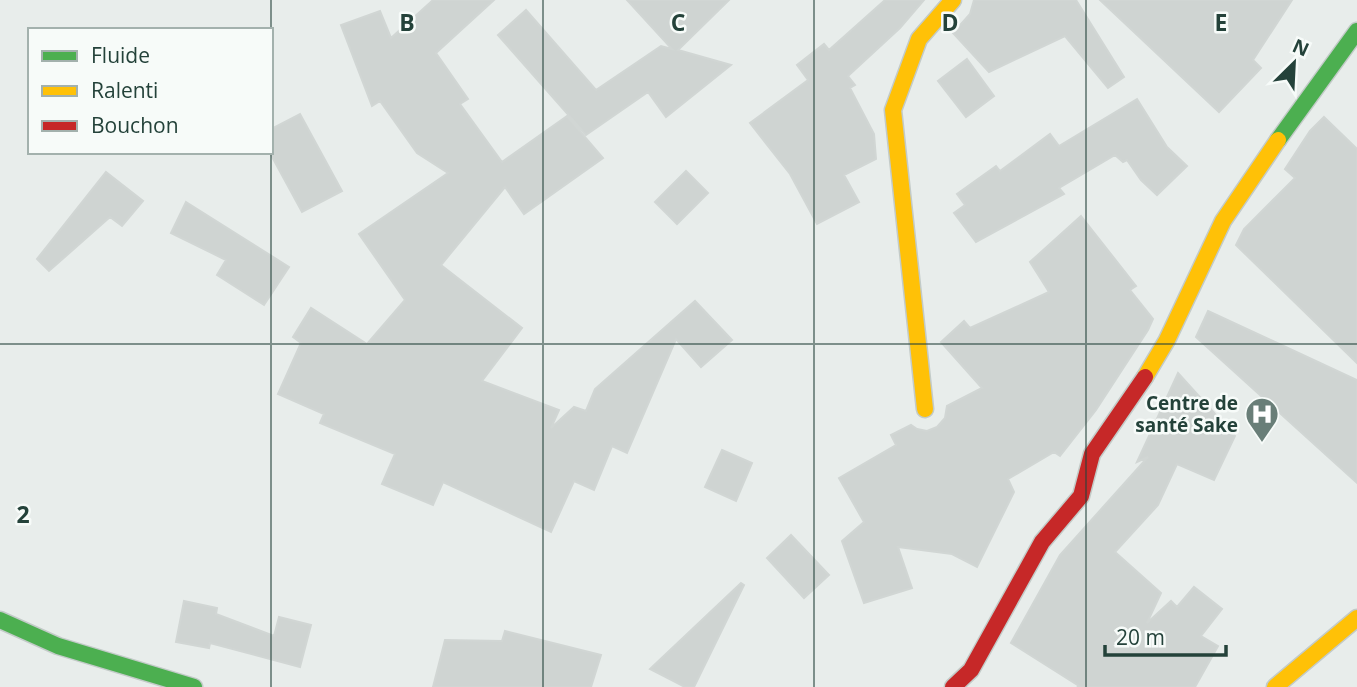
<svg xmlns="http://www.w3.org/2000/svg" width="1357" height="687" font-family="'Open Sans',sans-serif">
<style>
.building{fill:#cfd4d2;stroke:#d1d6d4;stroke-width:2}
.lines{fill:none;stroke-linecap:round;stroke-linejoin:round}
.fast-casing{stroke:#c3cbc8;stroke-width:19}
.slow-casing{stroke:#c3cbc8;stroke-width:19}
.jam-casing{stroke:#c3cbc8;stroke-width:19}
.fast{stroke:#4caf50;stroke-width:16}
.slow{stroke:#ffc107;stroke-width:16}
.jam{stroke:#c62828;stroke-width:16}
.grid{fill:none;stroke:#24423a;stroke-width:2;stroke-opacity:0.55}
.labels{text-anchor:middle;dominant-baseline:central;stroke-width:5;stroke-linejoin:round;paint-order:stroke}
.poi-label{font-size:19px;font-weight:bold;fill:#24423a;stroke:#f7fbf9;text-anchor:end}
.grid-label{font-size:23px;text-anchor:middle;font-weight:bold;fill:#24423a;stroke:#f7fbf9;stroke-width:5;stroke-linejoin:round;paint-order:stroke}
</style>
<rect width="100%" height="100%" fill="#e8edeb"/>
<!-- building -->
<path class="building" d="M 433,0 L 494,0 L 436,53 L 468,99 L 460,104 L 502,162 L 567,116 L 603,158 L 524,214 L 505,187 L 441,265 L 522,328 L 482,381 L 559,410 L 551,428 L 574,407 L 586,411 L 595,389 L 695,301 L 732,340 L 701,367 L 676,339 L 627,453 L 612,446 L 594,490 L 574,481 L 551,532 L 443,482 L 433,505 L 382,484 L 395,454 L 320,423 L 324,414 L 278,394 L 301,343 L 293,337 L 311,308 L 367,344 L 405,300 L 359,234 L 448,173 L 417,153 L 380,101 L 372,106 L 341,25 L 380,11 L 391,38 Z
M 627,0 L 729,0 L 678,50 L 731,65 L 666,117 L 648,92 L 586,135 L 498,35 L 526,10 L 596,90 L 661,46 L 672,49 Z
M 885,0 L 924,0 L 900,28 L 848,76 L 855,85 L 850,88 L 874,134 L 876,159 L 844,175 L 859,202 L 817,224 L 790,174 L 750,123 L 808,80 L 797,65 L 824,44 L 829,50 Z
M 974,0 L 1076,0 L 1124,77 L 1108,88 L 1065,36 L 989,72 L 953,33 L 970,14 Z
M 1100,0 L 1292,0 L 1253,60 L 1261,68 L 1219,112 Z
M 967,59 L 994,96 L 966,117 L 938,81 Z
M 1137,99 L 1167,147 L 1187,166 L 1157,195 L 1141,180 L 1127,160 L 1123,162 L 1115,155 L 1059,188 L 1064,194 L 976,242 L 954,213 L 965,205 L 957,194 L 996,166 L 1000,171 L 1050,134 L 1059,146 Z
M 300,114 L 342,191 L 302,212 L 271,155 L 271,129 Z
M 1324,117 L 1357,149 L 1357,363 L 1236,245 L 1244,229 L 1295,178 L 1285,169 L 1310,131 Z
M 686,171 L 708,193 L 677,224 L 655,202 Z
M 106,172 L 143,201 L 122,226 L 110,217 L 49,271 L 37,259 Z
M 186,202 L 289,267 L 264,305 L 217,275 L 226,260 L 171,233 Z
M 1081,216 L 1136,286 L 1130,290 L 1153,319 L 1148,330 L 1096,410 L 1060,456 L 1054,452 L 1008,479 L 1014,492 L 977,567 L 952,554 L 898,547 L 912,588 L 864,603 L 842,541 L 864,522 L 839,478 L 896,445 L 891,435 L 911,425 L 917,429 L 927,431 L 937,427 L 945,418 L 947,406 L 982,388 L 941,342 L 964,321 L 970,328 L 1049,292 L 1030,262 Z
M 1208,311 L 1357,380 L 1357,483 L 1196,337 Z
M 1178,373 L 1235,436 L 1214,480 L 1177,464 L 1158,505 L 1115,552 L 1161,593 L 1147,623 L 1171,601 L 1177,607 L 1194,587 L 1222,609 L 1201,636 L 1218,646 L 1195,687 L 1077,687 L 1079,686 L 1011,643 L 1060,555 L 1148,457 L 1137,462 Z
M 722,450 L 752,463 L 736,501 L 705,487 Z
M 791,535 L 829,575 L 804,598 L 767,558 Z
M 741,583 L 744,585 L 694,687 L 685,687 L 650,669 Z
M 184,601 L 217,608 L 216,614 L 274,636 L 279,617 L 311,625 L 300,667 L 210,643 L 209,648 L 176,642 Z
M 505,631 L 601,655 L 591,687 L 433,687 L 445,640 L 502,641 Z"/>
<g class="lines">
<defs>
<path id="fast" d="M 1278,140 L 1357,31
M 0,620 L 58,646 L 194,687"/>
<path id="slow" d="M 1145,377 L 1167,340 L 1223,221 L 1278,140
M 925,409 L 893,110 L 919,39 L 953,0
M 1275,687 L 1357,618"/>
<path id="jam" d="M 953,687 L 971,670 L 1042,542 L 1081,496 L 1092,454 L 1145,377"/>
</defs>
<!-- fast casing -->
<use href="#fast" class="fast-casing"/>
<!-- slow casing -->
<use href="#slow" class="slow-casing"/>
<!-- jam casing -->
<use href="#jam" class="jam-casing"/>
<!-- fast -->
<use href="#fast" class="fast"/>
<!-- slow -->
<use href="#slow" class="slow"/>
<!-- jam -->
<use href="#jam" class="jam"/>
</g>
<!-- grid -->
<path class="grid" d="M 271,0 L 271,687M 543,0 L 543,687M 814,0 L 814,687M 1086,0 L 1086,687M 0,344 L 1357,344"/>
<!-- icons -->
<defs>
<symbol id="hospital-pin" viewBox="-11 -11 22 30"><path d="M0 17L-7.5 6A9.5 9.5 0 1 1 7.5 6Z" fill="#697e78" stroke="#f7fbf9"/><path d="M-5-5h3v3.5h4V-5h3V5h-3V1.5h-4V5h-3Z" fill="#fff"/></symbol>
</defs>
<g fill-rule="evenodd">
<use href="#hospital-pin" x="1243" y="395" width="38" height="52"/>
</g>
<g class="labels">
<!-- poi labels -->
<g class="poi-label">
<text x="1238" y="403">Centre de<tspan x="1238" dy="22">santé Sake</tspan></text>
</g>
</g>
<g class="grid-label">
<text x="407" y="31">B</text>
<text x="678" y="31">C</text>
<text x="950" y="31">D</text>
<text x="1221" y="31">E</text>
<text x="23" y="523">2</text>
</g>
<!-- legend -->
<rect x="28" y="28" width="245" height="126" fill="#f7fbf9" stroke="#a3b1ad" stroke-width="2"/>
<rect x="42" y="51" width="35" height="10" fill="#4caf50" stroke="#a3b1ad" stroke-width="2"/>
<text x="91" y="63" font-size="21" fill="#24423a">Fluide</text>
<rect x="42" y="86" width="35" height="10" fill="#ffc107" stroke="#a3b1ad" stroke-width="2"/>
<text x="91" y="98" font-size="21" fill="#24423a">Ralenti</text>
<rect x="42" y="121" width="35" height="10" fill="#c62828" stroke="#a3b1ad" stroke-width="2"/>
<text x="91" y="133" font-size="21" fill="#24423a">Bouchon</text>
<!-- north arrow -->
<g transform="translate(1294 63) rotate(24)" stroke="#f7fbf9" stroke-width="5" paint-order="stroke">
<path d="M0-5L12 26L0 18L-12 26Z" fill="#24423a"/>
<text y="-10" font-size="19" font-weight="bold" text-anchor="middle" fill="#24423a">N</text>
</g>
<!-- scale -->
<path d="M1105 645v10h121v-10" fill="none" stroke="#24423a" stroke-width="3.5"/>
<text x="1116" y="645" font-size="21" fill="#24423a" stroke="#f7fbf9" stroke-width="5" paint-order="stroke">20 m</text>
</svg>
